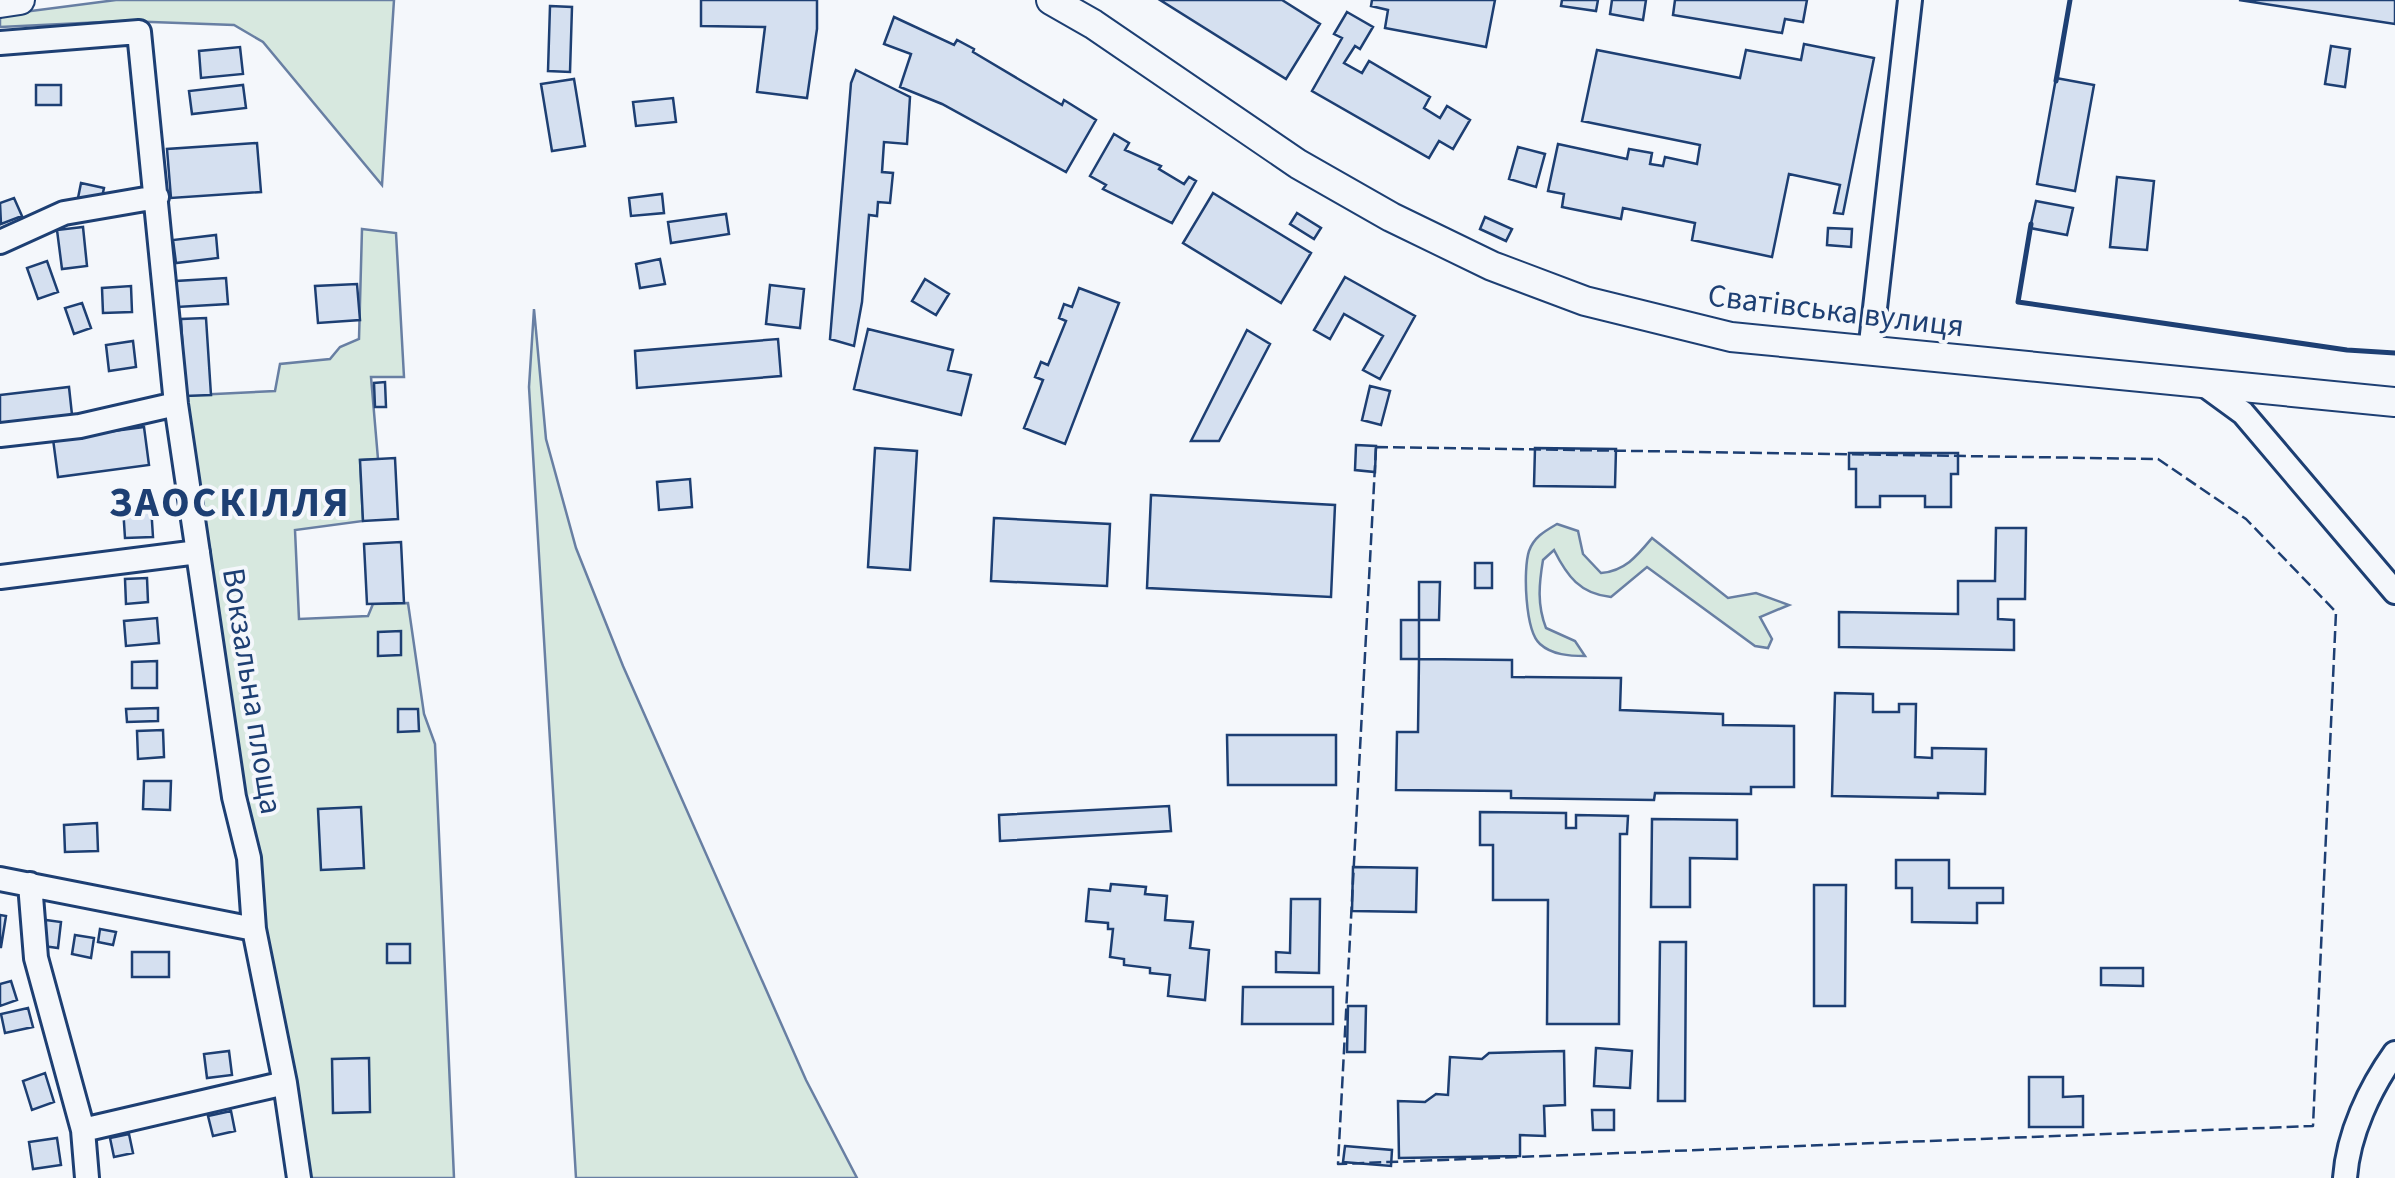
<svg xmlns="http://www.w3.org/2000/svg" width="2395" height="1178" viewBox="0 0 2395 1178" font-family="'Source Sans 3',sans-serif">
<rect width="100%" height="100%" fill="#f4f7fb"/>
<path fill="#d7e8df" stroke="#687fa3" stroke-width="2.5" d="M116,0H394L382,185L263,42L234,25L124,21L0,27V15Z
M362,229L396,233L404,377H371L378,459L360,460L363,521L295,530L299,619L368,616L373,604L408,603L424,714L435,744L454,1178H299L175,396L275,391L280,364L330,359L340,347L359,339Z
M534,309L546,439L576,548L623,666L806,1080L857,1178H576L529,387Z
M1557,524L1578,531L1583,554L1601,573C1625,571 1637,556 1652,538L1728,598L1756,593L1789,605L1760,617L1772,639L1768,648L1755,646L1647,567L1611,597C1580,594 1567,576 1554,550L1543,560C1539,584 1537,605 1546,628L1575,641L1585,656C1570,656 1552,655 1540,644C1525,631 1523,569 1529,551C1534,537 1545,531 1557,524Z"/>
<path fill="#d5e0f0" stroke="#1d3f73" stroke-width="2.5" d="M701,0H817V29L807,98L757,92L765,27L701,26Z
M1160,0H1282L1320,24L1286,79Z
M1372,0H1495L1486,47L1385,28L1388,10L1371,6Z
M1562,0H1598L1596,11L1561,6Z
M1612,0H1646L1643,20L1610,14Z
M1675,0H1807L1803,22L1785,19L1782,33L1673,15Z
M2239,0H2395V24Z
M550,6L572,7L570,72L548,71Z
M1347,12L1373,27L1360,49L1355,46L1344,63L1362,73L1369,61L1430,97L1424,108L1440,118L1447,106L1470,120L1453,149L1439,141L1429,158L1312,91L1342,38L1334,34Z
M894,17L954,45L957,40L974,49L973,52L1062,105L1064,100L1096,120L1066,172L942,104L900,87L911,54L884,44Z
M1804,44L1874,58L1843,214L1834,213L1840,185L1789,174L1772,257L1692,240L1695,223L1623,208L1621,219L1562,207L1564,194L1548,191L1558,144L1627,159L1629,149L1652,153L1650,164L1663,166L1665,157L1697,164L1700,145L1582,121L1597,50L1740,78L1746,50L1801,60Z
M2331,46L2350,49L2345,87L2325,84Z
M240,47L243,74L201,78L199,51Z
M856,70L910,97L907,144L884,142L882,172L893,173L890,203L878,202L877,216L869,215L862,302L854,346L830,339L851,83Z
M2056,78L2094,85L2075,191L2037,184Z
M574,79L585,146L552,151L541,84Z
M36,85H61V105H36Z
M243,85L246,108L192,114L189,91Z
M673,98L676,122L636,126L633,102Z
M1114,134L1129,143L1125,150L1161,166L1159,169L1184,184L1189,177L1196,181L1172,223L1103,189L1106,185L1090,176Z
M257,143L261,192L171,198L167,149Z
M1518,147L1545,154L1536,187L1509,179Z
M2117,177L2154,181L2147,250L2110,247Z
M81,183L104,188L101,202L78,198Z
M1213,193L1311,253L1281,303L1183,243Z
M662,194L664,213L631,216L629,198Z
M14,198L22,216L1,224L0,203Z
M2036,201L2073,208L2067,235L2030,228Z
M1297,213L1321,228L1314,239L1290,224Z
M726,214L729,234L671,243L668,222Z
M1485,217L1512,229L1506,241L1480,229Z
M83,227L87,266L62,269L57,230Z
M1828,228L1852,229L1851,247L1827,245Z
M216,235L218,258L176,263L173,240Z
M660,259L665,284L640,288L636,264Z
M47,261L58,292L38,299L27,268Z
M1345,277L1415,316L1380,379L1363,370L1383,336L1344,314L1330,339L1314,330Z
M226,278L228,304L177,307L176,281Z
M925,279L949,294L936,315L912,301Z
M357,284L360,320L318,323L315,286Z
M770,285L804,289L800,328L766,324Z
M131,286L132,312L103,313L102,288Z
M1079,288L1119,303L1065,444L1024,428L1043,380L1035,377L1041,362L1048,365L1066,321L1059,318L1064,304L1072,307Z
M82,303L91,328L74,334L65,308Z
M206,318L211,395L185,396L181,319Z
M868,329L953,350L948,370L971,375L961,415L854,389Z
M1247,330L1270,344L1219,441H1191Z
M778,339L781,376L637,388L635,351Z
M133,341L136,367L109,371L106,345Z
M385,382L386,407H375L374,383Z
M1370,386L1390,391L1381,425L1362,420Z
M69,387L73,424L0,432V395Z
M144,427L149,465L58,477L53,439Z
M1356,445L1376,446L1375,472L1355,470Z
M875,448L917,451L910,570L868,567Z
M1535,448L1616,449L1615,487L1534,486Z
M1849,453H1958V474H1951V507H1925V496H1880V507H1856V469H1849Z
M395,458L398,519L363,521L360,460Z
M690,479L692,507L659,510L657,482Z
M1151,495L1335,505L1331,597L1147,588Z
M151,506L153,537L125,538L123,507Z
M994,518L1110,524L1107,586L991,581Z
M1996,528H2026L2025,599H1998V619L2014,620V650L1839,647V612L1958,614V581H1995Z
M401,542L404,603L367,604L364,544Z
M1475,563H1492V588H1475Z
M147,578L148,602L126,604L125,579Z
M1419,582H1440L1439,620H1419Z
M157,618L159,643L126,646L124,621Z
M1401,620H1419V659H1401Z
M401,631V655L378,656V632Z
M1419,659L1512,660V677L1621,678L1620,710L1723,714V725L1794,726V787H1751V794L1655,793L1654,800L1511,798V791L1396,790L1397,732H1418Z
M157,661V688H132V662Z
M1835,693L1873,694V712H1899V704H1916L1915,757L1932,758V748L1986,749L1985,794L1938,793V798L1832,796Z
M158,708V721L127,722L126,709Z
M398,709H418L419,731L398,732Z
M163,730L164,757L138,759L137,731Z
M1227,735H1336V785H1228Z
M144,781H171L170,810L143,809Z
M1169,806L1171,831L1000,841L999,815Z
M361,807L364,868L321,870L318,809Z
M1480,812L1566,813V828H1576V815L1628,816L1627,834H1620L1619,1024H1547L1548,900H1493V845H1480Z
M1652,819L1737,820V859L1690,858V907H1651Z
M97,823L98,851L65,852L64,825Z
M1896,860H1949V888H2003V903H1977V923L1912,922V888H1896Z
M1353,867L1417,868L1416,912L1352,911Z
M1111,884L1146,887L1145,894L1167,896L1165,920L1193,922L1190,948L1209,950L1205,1000L1168,996L1170,975L1150,973V968L1124,965V959L1110,957L1113,929H1108V923L1086,921L1089,889L1110,891Z
M1814,885H1846L1845,1006H1814Z
M1291,899H1320L1319,973L1276,972V952L1290,953Z
M0,915L6,916L1,947H0Z
M46,920L61,922L58,948L43,946Z
M100,929L116,932L113,945L98,942Z
M75,935L94,938L91,958L72,954Z
M1660,942H1686L1685,1101H1658Z
M387,944H410V963H387Z
M132,952H169V977H132Z
M2101,968H2143V986L2101,985Z
M11,981L17,1000L0,1006V984Z
M1243,987H1333V1024H1242Z
M1348,1006H1366L1365,1052H1347Z
M28,1008L33,1027L5,1033L1,1014Z
M1596,1048L1632,1051L1630,1088L1594,1086Z
M229,1051L232,1075L207,1078L204,1054Z
M1564,1051L1565,1105L1544,1106L1545,1136L1520,1135V1156L1399,1158L1398,1101L1425,1102L1436,1094L1448,1095L1450,1057L1482,1059L1489,1053Z
M369,1058L370,1112L333,1113L332,1059Z
M45,1073L54,1102L32,1110L23,1081Z
M2029,1077H2063V1097L2083,1096V1127H2029Z
M1592,1110H1614V1130H1593Z
M231,1111L235,1131L213,1136L208,1116Z
M129,1134L133,1153L114,1157L110,1138Z
M57,1138L61,1165L33,1169L29,1142Z
M1345,1146L1392,1150L1391,1166L1343,1162Z"/>
<g fill="none" stroke-linecap="round" stroke-linejoin="round">
<defs>
<path id="minor" d="M0,43L139,32L176,404L234,797L249,858L254,929L285,1083L299,1178
M0,242L64,213L157,197
M1870,352L1910,0
M2206,386L2243,413L2395,592
M0,435L80,426L176,404
M0,577L198,552
M0,879L254,929
M30,884L36,958L83,1130L87,1178
M83,1130L285,1083
M2345,1178C2348,1134 2370,1088 2395,1053"/>
<path id="major" d="M1051,0L1093,24L1298,164L1391,217L1492,266L1585,301L1731,337L2395,402
M0,3L20,0"/>
</defs>
<use href="#minor" stroke="#1d3f73" stroke-width="28"/>
<use href="#major" stroke="#1d3f73" stroke-width="32"/>
<use href="#minor" stroke="#f4f7fb" stroke-width="22"/>
<use href="#major" stroke="#f4f7fb" stroke-width="28"/>
<path stroke="#1d3f73" stroke-width="2.5" stroke-dasharray="12 5" stroke-linecap="butt" d="M1376,447L2158,459L2246,519L2336,612L2313,1126L1338,1164Z"/>
<path stroke="#1d3f73" stroke-width="5" d="M2056,81L2070,0
M2031,224L2018,302L2347,350L2395,353"/>
</g>
<g text-anchor="middle" stroke-width="8" stroke-linejoin="round" paint-order="stroke">
<g font-size="32" fill="#1d3f73" stroke="#f4f7fb">
<text transform="translate(1836 310) rotate(7)" y="11">Сватівська вулиця</text>
<text transform="translate(253 691) rotate(81)" y="11">Вокзальна площа</text>
</g>
<g font-size="42" font-weight="bold" letter-spacing="2.5" fill="#1d3f73" stroke="#f4f7fb">
<text x="230" y="516">ЗАОСКIЛЛЯ</text>
</g>
</g>
</svg>
